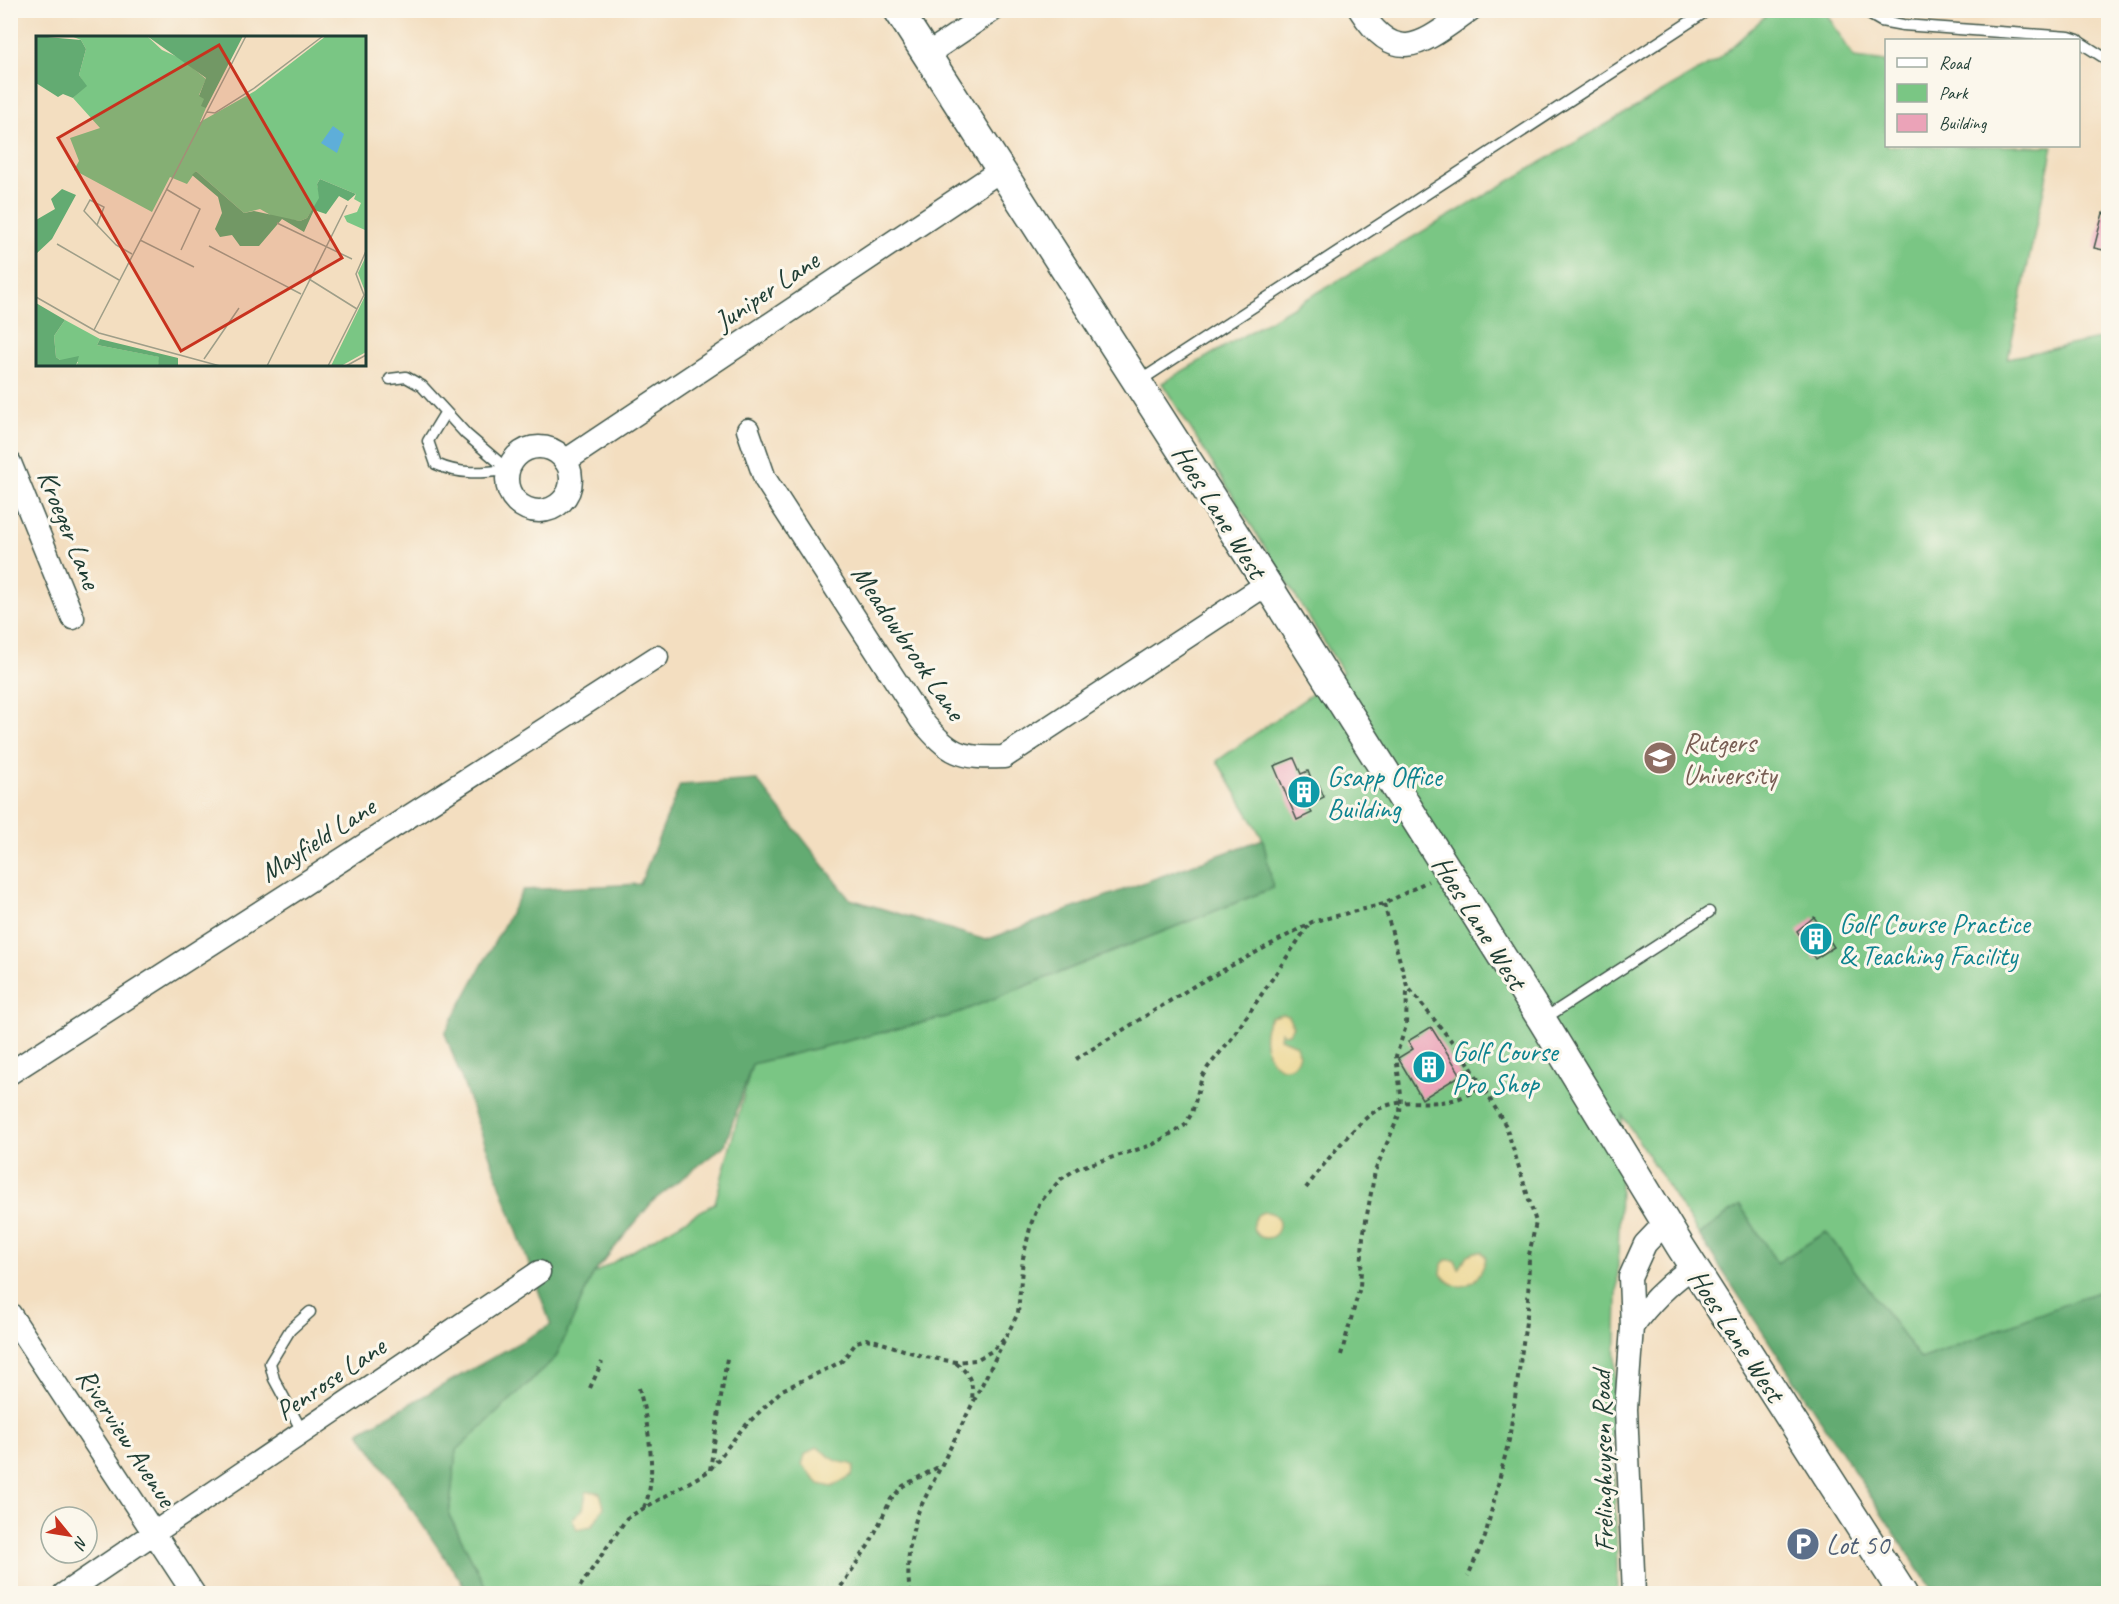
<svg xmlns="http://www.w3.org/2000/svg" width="2119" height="1604" viewBox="0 0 2119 1604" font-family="Caveat,sans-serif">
<rect width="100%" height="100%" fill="#fbf7ec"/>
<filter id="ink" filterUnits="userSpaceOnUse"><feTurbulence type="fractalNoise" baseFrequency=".0167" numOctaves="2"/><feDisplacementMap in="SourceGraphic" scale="12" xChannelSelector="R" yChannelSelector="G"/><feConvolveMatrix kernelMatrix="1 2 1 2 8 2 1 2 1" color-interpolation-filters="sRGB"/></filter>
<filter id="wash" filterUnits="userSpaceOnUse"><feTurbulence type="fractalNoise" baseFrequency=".008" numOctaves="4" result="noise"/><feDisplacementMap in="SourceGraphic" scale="24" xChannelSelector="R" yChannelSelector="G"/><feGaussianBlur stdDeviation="1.35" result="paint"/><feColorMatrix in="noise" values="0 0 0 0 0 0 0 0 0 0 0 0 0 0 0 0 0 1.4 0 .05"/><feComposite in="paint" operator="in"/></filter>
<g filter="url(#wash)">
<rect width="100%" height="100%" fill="#f3dec0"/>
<path fill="#7ac684" stroke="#4c825c" stroke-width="1.5" d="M1771,11H1825L1854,58L1886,62V146H2053L2008,358L2108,337V1288L1921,1360L1826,1232L1777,1263L1740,1205L1699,1235L1622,1115L1613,1442L1618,1593H489L449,1515L456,1451L556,1357L593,1274L715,1203L752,1064L950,1016L1273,888L1263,839L1217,761L1343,672L1162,383L1717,60Z"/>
<path fill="#63ab72" stroke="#417453" stroke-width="1.5" d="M757,780L850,899L986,940L1263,839L1273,888L950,1016L752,1064L725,1145L653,1201L593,1274L556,1357L456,1451L449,1515L489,1593H469L359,1432L551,1325L445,1033L523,890L640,884L680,785Z
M1740,1205L1777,1263L1826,1232L1921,1359L2108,1288V1593H1934L1699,1235Z"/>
<path fill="#eeda9e" stroke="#868c69" stroke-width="1.5" d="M1282,1014L1288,1016L1293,1026L1289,1033L1284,1034L1281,1032L1280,1038L1296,1045L1299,1055C1286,1090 1250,1047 1271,1017Z
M1253 1225a13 13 0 1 1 26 0a13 13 0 1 1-26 0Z
M1474,1252H1482L1486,1257C1482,1281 1460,1299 1441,1274L1442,1264L1446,1260H1455L1459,1269L1468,1255Z
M816,1447C828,1453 834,1464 849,1463L854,1466L852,1475L832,1487L819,1484L802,1465L805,1455Z
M589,1491L600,1493L604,1507L592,1526L577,1529L572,1519L583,1509L586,1493Z"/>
<g id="blocks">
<path fill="#eba3b8" d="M2108,195V251L2094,248L2103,213L2105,214Z
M1294,758L1301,774L1308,771L1314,787L1319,785L1324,797L1308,805L1312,813L1297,820L1274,766Z
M1814,917L1834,947L1815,959L1797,931Z
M1431,1027L1461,1075L1422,1099L1398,1058L1413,1049L1408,1041Z"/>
</g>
</g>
<g filter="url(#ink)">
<use href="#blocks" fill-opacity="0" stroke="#3f5549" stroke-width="1.5"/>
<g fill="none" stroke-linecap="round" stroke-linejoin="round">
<defs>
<path id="service" d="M1862,10L1881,21L1903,25L2069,37L2078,40
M2078,41L2108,60
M390,379L406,377L422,386L466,434L508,470
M1138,382L1708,10
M445,413L428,441L436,464C460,475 481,473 508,470
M1542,1020L1709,912
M303,1433L274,1379L270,1363L290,1330L310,1312"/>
<path id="minor" d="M1360,10C1398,70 1425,41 1470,10
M926,55L993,10
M748,430L765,479L921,720C950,754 959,759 1004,757L1267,584
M507 479a32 32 0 1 1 64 0a32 32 0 1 1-64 0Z
M565,461L1001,170
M10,463L73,618
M10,1073L657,657
M10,1314L194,1594
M1632,1327C1650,1302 1668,1284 1693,1267
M64,1594L539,1272
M1634,1594L1626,1409L1632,1327L1630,1277L1645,1244L1665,1223"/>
<path id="tertiary" d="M898,10L1267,584L1542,1020L1680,1246L1903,1594"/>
</defs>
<use href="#service" stroke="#3f5549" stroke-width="13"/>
<use href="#minor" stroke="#3f5549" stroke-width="25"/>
<use href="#tertiary" stroke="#3f5549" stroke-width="31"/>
<path stroke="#3f5549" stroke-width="4" stroke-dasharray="4.5 4.5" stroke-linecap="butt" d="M1384,904L1407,986L1466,1059L1506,1126L1536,1222L1529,1255L1528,1308L1509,1440L1485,1537L1468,1576
M1076,1059L1194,986L1312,922L1384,904L1428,881
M1306,1188C1322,1167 1357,1119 1381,1108C1412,1093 1445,1116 1482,1085
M1341,1355L1360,1287L1363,1237L1375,1171L1400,1113L1401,1095L1396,1056L1406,1026L1407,990
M956,1363C969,1373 974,1383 972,1400
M590,1388L602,1362
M639,1388C647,1420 659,1477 644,1507
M710,1470L727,1358
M575,1594L627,1518L709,1471L742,1429L782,1390L831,1367L842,1361L857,1342L866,1339L876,1341L925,1357L956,1362L976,1360L992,1351L1006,1336
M836,1594L870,1543L891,1499L903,1486L940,1466
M910,1594C906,1563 909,1539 919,1510L1018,1313L1023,1258L1031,1224L1040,1202L1061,1179L1078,1168L1152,1145L1184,1126L1192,1113L1202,1077L1208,1067L1232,1038L1310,923"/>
<use href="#service" stroke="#fff" stroke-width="10"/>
<use href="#minor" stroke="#fff" stroke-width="22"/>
<use href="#tertiary" stroke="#fff" stroke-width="28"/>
</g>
</g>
<defs>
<symbol id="university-disc" viewBox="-11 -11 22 22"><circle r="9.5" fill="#8d6e63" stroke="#fbf7ec"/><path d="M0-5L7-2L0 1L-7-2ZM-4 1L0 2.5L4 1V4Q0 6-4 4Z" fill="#fff"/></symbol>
<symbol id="building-disc" viewBox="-11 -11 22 22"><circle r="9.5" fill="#0f9aa8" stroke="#fbf7ec"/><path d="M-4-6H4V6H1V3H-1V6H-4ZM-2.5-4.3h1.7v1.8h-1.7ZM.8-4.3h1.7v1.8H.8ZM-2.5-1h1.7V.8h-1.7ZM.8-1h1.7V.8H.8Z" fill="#fff"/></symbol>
<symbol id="parking-disc" viewBox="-11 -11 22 22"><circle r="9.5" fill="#5c6f8a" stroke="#fbf7ec"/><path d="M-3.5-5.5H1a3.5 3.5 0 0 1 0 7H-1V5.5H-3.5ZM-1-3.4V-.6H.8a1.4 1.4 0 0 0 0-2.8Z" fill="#fff"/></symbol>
</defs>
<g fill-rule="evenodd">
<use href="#university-disc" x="1641" y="739" width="38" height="38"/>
<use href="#building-disc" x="1285" y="773" width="38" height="38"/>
<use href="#building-disc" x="1797" y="920" width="38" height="38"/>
<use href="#building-disc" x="1410" y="1048" width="38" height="38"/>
<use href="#parking-disc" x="1784" y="1525" width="38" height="38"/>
</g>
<g text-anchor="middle" stroke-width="6" stroke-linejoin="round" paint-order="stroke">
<g font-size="28" fill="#1f3d34" stroke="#fbf7ec">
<text transform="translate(766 290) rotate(-34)" y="10">Juniper Lane</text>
<text transform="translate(1220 511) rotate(58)" y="10">Hoes Lane West</text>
<text transform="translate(70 529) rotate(68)" y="10">Kroeger Lane</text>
<text transform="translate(909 642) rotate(56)" y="10">Meadowbrook Lane</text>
<text transform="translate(317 839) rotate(-33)" y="10">Mayfield Lane</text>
<text transform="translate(1480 922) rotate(58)" y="10">Hoes Lane West</text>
<text transform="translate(1737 1335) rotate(57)" y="10">Hoes Lane West</text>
<text transform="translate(330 1378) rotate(-34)" y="10">Penrose Lane</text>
<text transform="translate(127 1437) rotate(57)" y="10">Riverview Avenue</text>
<text transform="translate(1602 1461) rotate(-91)" y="10">Frelinghuysen Road</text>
</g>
<g font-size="28" fill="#785e54" stroke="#fbf7ec" text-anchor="start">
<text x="1683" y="752">Rutgers<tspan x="1683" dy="32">University</tspan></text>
</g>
<g font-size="28" fill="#0d838f" stroke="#fbf7ec" text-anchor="start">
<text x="1327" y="786">Gsapp Office<tspan x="1327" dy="32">Building</tspan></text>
<text x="1839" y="933">Golf Course Practice<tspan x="1839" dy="32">&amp; Teaching Facility</tspan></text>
<text x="1452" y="1061">Golf Course<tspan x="1452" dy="32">Pro Shop</tspan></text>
</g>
<g font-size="28" fill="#4e5e75" stroke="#fbf7ec" text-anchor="start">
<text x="1826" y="1554">Lot 50</text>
</g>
</g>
<g transform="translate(36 36)">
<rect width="330" height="330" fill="#f3dec0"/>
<path d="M35,0H111L126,14L146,23L170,43L163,59L169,63L170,72L164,86L219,55L290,0H330L329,194L311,186L308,180L321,176L325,167L318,163L320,158L284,143L281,148L284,162L271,182L264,185L238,181L224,173L208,177L160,135L151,148L134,141L116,176L38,134L43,125L34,102L64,92L37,62L50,50L43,39L50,13L45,4ZM330,220V316L305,330H295L330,258L322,237ZM29,284L64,303L61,309L124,321L122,330H40L42,326L24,324L20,321L18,300Z" fill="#7ac684"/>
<path d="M0,0L45,4L50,13L43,39L51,50L37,62L27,58L22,61L0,47ZM111,0H207L170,72L165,70L168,63L163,60L170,42ZM160,135L208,177L218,175L264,185L271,182L283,162L281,148L284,143L320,158L312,165L303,160L290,178L278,174L268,196L246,183L223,210H204L196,199L184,201L179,193L186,177L182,161L156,139ZM26,153L40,159L16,203L0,218V184L19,173L15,163ZM0,267L29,284L18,300L20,321L24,324L43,320L40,330H0ZM64,303L142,322V330H122L123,321L61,309Z" fill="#63ab72"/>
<path d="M297,90L308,98L301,117L285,107Z" fill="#5eaed9"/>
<path fill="none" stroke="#9e9e88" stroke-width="1.5" d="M171,76L179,77L217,53L287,0M130,153L164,173L145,214M54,164L68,171L61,189L48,175ZM241,187L316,223M61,189L80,209L96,218M104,204L158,231M21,208L83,244M173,210L265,258M273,243L321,273M0,261L63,297L184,330M58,294L210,0M168,323L203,272M231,330L311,169M292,330L328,259L320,238L330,215M310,330L330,319"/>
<path fill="#c8321e" fill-opacity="0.15" stroke="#c8321e" stroke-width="3" d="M183,9L306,222L145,315L22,102Z"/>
<rect width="330" height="330" fill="none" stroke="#1f3d34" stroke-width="3"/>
</g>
<rect width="2119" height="1604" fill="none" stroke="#fbf7ec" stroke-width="36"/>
<rect x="1885" y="39" width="195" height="108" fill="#fbf7ec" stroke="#a3ada2" stroke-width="1.5"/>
<rect x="1897" y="58" width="30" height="9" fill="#ffffff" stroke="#a3ada2" stroke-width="1.5"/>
<text x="1939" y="69" font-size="18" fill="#1f3d34">Road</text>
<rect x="1897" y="84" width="30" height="18" fill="#7ac684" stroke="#a3ada2" stroke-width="1.5"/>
<text x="1939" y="99" font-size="18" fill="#1f3d34">Park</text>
<rect x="1897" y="114" width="30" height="18" fill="#eba3b8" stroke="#a3ada2" stroke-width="1.5"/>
<text x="1939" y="129" font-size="18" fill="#1f3d34">Building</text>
<g transform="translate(69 1535) rotate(120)"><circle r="28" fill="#fbf7ec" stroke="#a3ada2" stroke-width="1.5"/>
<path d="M0-4.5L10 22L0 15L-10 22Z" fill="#c8321e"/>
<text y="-9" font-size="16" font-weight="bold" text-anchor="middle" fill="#1f3d34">N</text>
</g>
</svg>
